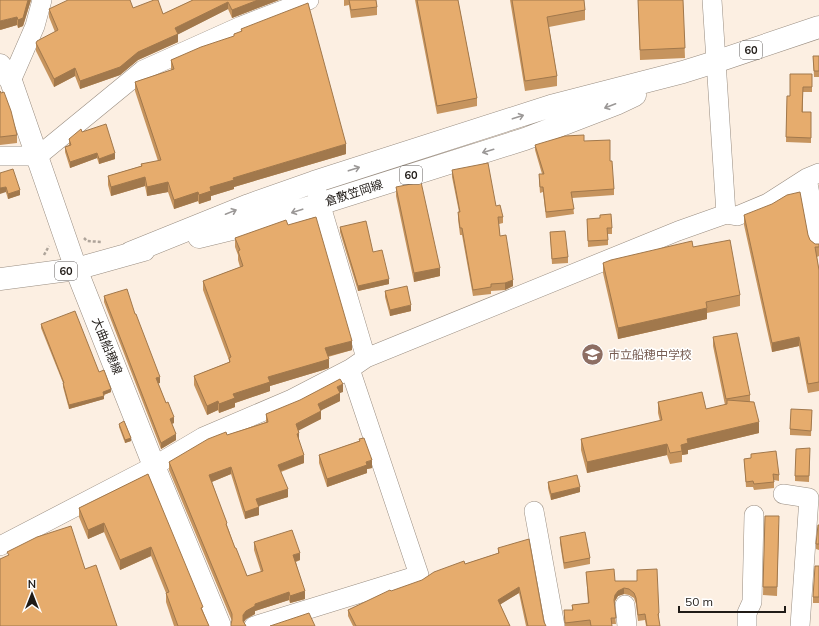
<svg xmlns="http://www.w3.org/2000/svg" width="819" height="626" viewBox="0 0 819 626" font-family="Mulish,'Noto Sans JP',sans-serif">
<rect width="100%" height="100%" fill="#fcefe2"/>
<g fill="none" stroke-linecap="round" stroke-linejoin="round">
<defs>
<path id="minor" d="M712,0L726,214
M11,81L35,26L42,0
M0,156H38L143,70L241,26L309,0
M807,178L819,243
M316,189L366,358
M783,494L809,498L800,626
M534,511L555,626
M0,546L154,466L203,437L292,399L350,369L366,358L678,231L726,214L737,216L768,203L807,178L819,173
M625,605L627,626
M254,626L419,575L350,369
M747,626V613L752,602L754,515"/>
<path id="major" d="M0,65L11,81L76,269L154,466L220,626
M199,237L269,220L525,139L616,104L635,95
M130,253L249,205L314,182L551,106L683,72L715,62L819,27
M0,279L76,269L144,250"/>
</defs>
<use href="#minor" stroke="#998d81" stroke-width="20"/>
<use href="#major" stroke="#998d81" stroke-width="23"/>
<path stroke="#aea49a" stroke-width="2.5" stroke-dasharray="3 2" stroke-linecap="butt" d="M84,238L87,241L102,242
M44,255L49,246"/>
<use href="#minor" stroke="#fff" stroke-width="19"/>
<use href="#major" stroke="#fff" stroke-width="22"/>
</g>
<path fill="#c6945e" d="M31,0L23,26L18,28L17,25L0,30Z
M193,0H279L232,18L228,9L178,34V42L138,60L120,75L80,89L75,76L54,87L36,51V43L55,32L49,17V9L133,8L163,14Z
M344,0H376L377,7V15L351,18L349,5L344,6Z
M415,0H458L477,98V106L437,114Z
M510,0H584L585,10V20L549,27L557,76V86L525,91Z
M638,0H683L685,58L640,60Z
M241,29L346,154L234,187V189L211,196V200L199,204L198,201L174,209L168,192L147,196L145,186L111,196L108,185V176L141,166V164L158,161L135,91V82L171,70V60L234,37V34L241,32Z
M813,56H819V77H814Z
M812,74V92H803V112H811V143L786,142L787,96H790Z
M0,91L17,135V143L0,145Z
M82,132L115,159L99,164L97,158L70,168L65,152V147L69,145V139Z
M584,141L610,161L614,189V195L572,198L574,214L546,218L543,192L540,193L539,180V174H542L535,150V145Z
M452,170L496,206L503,217V223L499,224L500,236L513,286L505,290L491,291V294L473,296L462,235H460L458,219V212H459L452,177Z
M0,173L20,195L8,199Z
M396,187L440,276L414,282L396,196Z
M744,215L808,235L810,240L815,244H819V256L817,257L819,270V391L808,393L799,346L772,352L744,225Z
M587,219L612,228V234H608V245L588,247Z
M288,225L352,350L328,357L329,368L323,370L270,386V391L235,403V407L219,413L218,410L207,415L194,385V376L229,362V360L203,290V281L240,267L238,260V255L235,247V238Z
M340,227L373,252L389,284L358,291L340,232Z
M550,232L568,257V263L552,264Z
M603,263L740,295V306L707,313V319L618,339L603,273Z
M385,291L411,311L390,316L385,297Z
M104,296L135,314L160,383H158L174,423L172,424L176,440L161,449L104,302Z
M41,324L99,372L111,392L104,395V399L69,409L63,387V383L41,328Z
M713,337L750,395V402L759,433L688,450V454L682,455V462L670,464L667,455L587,473L581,450V439L660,421L658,413V402L706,409L725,405L713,346Z
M343,392L340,393V401L321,410V419L298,430L299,441L304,463L281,472L288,497L258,506L259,515L245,519L231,474L212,482L235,548L247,576L261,572L254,550V542L300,560L296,562L305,599L290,603L289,600L255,611V614L246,619L244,622L246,626H231L232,621L169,470V462L227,435L266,422V414Z
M812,410L811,436L790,435V429Z
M119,424L131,441L125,443L119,427Z
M359,439L372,468L367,469V473L327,487L319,463V455L359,441Z
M751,454L779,475V481L774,480V488L754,490L753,487H746L744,459L751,458Z
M810,454L809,482L795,481V476Z
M148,474L203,611L209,626H174L166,602V593L151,556L120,570L104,532L88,539L79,517V508Z
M548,482L580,492L551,500L548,488Z
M765,516L779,525L777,596L763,595Z
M819,525V550L816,549V544Z
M560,537L590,558V564L564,569L560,543Z
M498,548L546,626H526L519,593L500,604L510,626H353L348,616V610L465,564L498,553Z
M819,566V603H813V597Z
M586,572L615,581H637L659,613V626H646L645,620L638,621L636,604L634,598L629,595L624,594L618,596L615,601L614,604L616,624H612V626H565L564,610H572V605L588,603Z"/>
<path fill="#a1784c" d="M28,0H31L23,26L18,28V20Z
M258,0H279L232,18V10Z
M228,2V9L175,36L178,34V42L138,60L120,75L80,89V81L138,52L175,28Z
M17,17V25L0,30V21Z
M75,68V76L54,87V79Z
M346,144V154L234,187V189L211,196V200L199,204V195L210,187L233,178Z
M97,153V158L70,168V162Z
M115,153V159L99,164V159Z
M145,177V186L111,196V187Z
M168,182V192L147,196V187Z
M6,187V192L0,194V188Z
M20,190V195L8,199V194Z
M198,192V201L174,209V200Z
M440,268V276L414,282V273Z
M389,279V284L358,291V286Z
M513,280V286L505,290V283Z
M411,305V311L390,316V310Z
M707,308V319L618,339V328Z
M799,337V346L772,352V343Z
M352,341V350L325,357V348Z
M329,359V368L323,370L270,386V391L235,403V407L219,413V404L233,394L268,377Z
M160,377V383L156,384V378Z
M343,384V392L340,393V401L318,412V404L337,387Z
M111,389V392L103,395V392Z
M104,396V399L69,409V405Z
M218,401V410L207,415V406Z
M321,411V419L296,432V424Z
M174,417V423L170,424V419Z
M759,422V433L688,450V454L682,455V451L681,445L687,439Z
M299,433V441L297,434Z
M176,434V440L161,449V443Z
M131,438V441L125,443V440Z
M667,444V455L587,473V462Z
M304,455V463L278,472V465Z
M372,460V468L367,469V473L327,487V479Z
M231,467V474L209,483V475Z
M580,487V492L551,500V494Z
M288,489V497L256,507V499Z
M259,507V515L245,519V512Z
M104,523V532L88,539V530Z
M151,547V556L120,570V560Z
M300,553V560L293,562V555Z
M519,587V593L498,606V600Z
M624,588V594L618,596L615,601L614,606L615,595L618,591Z
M305,591V599L290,603V596Z
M289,592V600L255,611V614L246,619L243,623V615L246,611L255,604Z"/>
<path fill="#e6ac6d" stroke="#a1784c" d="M0,0H28L23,18L18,20L17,17L0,21Z
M68,0H130L133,8L154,0H158L163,14L193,0H258L232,10L228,2L175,28L178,34L138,52L120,67L80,81L75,68L54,79L36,43L37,41L58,30L49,9Z
M349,0H376L377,7L351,10Z
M417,0H458L477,98L437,106Z
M512,0H584L585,10L547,17L557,76L525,81Z
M638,0H683L685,48L640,50Z
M308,3L346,144L233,178L234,180L210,187L211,191L199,195L198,192L174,200L168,182L147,187L145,177L111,187L108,176L142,166L141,164L161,160L135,82L174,69L171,60L201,47L234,36V34L242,31L241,29Z
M813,56H819V71H814Z
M790,74H812V87H803L802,112H811V138L786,137L787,96H790Z
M0,91L1,93L4,92L11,111L17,135L0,137Z
M106,124L115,153L99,159L97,153L70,162L65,147L71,145L69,139L81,129L82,132Z
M584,135V141L610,140V161H612L614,189L571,192L574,209L546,212L543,187H540L539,174H544L535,145L565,136Z
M488,163L496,206L500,205L503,217H498L500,236L506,235L513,280L505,283L491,284V287L473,290L462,228H460L458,212H460L452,170Z
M13,169L20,190L8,194L6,187L0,188V173Z
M421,182L440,268L414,273L396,187Z
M800,192L808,235L810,240L815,244H819V247H815L819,270V382L808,384L799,337L772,343L744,215L772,204L787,195Z
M611,214L612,228H607L608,240L588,241L587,219L600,218V215Z
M316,217L352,341L325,348L329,359L323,361L268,377L270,382L233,394L235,398L219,404L218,401L207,406L194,376L230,362L229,358L231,357L203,281L243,266L238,251L240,250L235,238L286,220L288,225Z
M366,221L373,252L382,250L389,279L358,286L340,227Z
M565,231L568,257L552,259L550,232Z
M730,240L740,295L706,302L707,308L618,328L603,263L611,260L692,241L693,247Z
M407,286L411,305L390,310L385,291Z
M127,289L135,314H136L139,322L160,377L156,378L166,403L168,402L174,417L170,419L176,434L161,443L104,296Z
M75,311L99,372L104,370L111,389L103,392L104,396L69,405L63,383H64L41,324Z
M737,333L750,395L726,399L713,337Z
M340,379L343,384L337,387L340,393L318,404L321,411L296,424L299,433L297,434L304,455L278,465L288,489L256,499L259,507L245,512L231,467L209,475L227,523L226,524L235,548H236L247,576L263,571L254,542L292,530L300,553L293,555L305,591L290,596L289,592L255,604V606L246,611L243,615V621L246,626H231V624L232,620V614L169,462L208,439L226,432L227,435L268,422L266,414L300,400Z
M702,392L706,409L727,404V400L754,402L759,422L687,439L688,443L681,445L682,451L670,453L667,444L587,462L581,439L662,420L658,402Z
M791,409L812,410L811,431L790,429Z
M124,421L131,438L125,440L119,424Z
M364,438L372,460L366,462L367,465L327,479L319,455L360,441L359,439Z
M810,448L809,476H795L796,449Z
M776,451L779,475L773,474L774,482L754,484L753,481L746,482L744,459L751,458V454Z
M148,474L203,607L201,608L209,626H178L166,593L169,592L151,547L120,560L104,523L88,530L79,508Z
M577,475L580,487L551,494L548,482Z
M765,516H779L777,587H763Z
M818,525H819V544H816Z
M71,526L85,569L96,565L117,626H0V559L9,555L7,552L37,537Z
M585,532L590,558L564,563L560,537Z
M529,539L544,622L546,626H528L519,587L498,600L510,626H356L348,610L390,590L391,591L422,580L434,572L464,561L465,564L499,553L498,548Z
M815,566H819V597H813Z
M614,569L615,581H637V570L657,569L659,613L658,614L660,626H647L645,614L638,615L636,598L634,593L629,589L624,588L618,591L615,595L614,600L616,618H611L612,626H591L590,620L565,623L564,610H573L572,605L589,603L586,572Z
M309,613L315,626H270Z"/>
<defs><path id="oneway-shaft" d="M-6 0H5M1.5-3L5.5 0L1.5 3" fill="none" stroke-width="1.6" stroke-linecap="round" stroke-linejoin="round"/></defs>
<g stroke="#9b9897">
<use href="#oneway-shaft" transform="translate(610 106) rotate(159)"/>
<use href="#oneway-shaft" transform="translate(518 117) rotate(-18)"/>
<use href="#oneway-shaft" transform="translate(488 151) rotate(163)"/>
<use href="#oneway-shaft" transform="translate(354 169) rotate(-18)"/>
<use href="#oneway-shaft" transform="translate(297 211) rotate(162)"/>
<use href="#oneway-shaft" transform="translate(231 212) rotate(-22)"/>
</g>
<defs>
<symbol id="school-disc" viewBox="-11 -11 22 22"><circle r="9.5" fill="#8d6e63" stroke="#fff"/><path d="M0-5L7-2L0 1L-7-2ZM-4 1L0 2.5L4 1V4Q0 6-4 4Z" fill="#fff"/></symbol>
</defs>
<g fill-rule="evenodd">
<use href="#school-disc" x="580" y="342" width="25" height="25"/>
</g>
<g text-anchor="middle" stroke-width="3" stroke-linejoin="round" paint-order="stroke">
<g fill="#fff" stroke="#635f5d" stroke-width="1">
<rect x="740" y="41" width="22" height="18" rx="3"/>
<rect x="400" y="166" width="22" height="18" rx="3"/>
<rect x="55" y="262" width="22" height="18" rx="3"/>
</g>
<g font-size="11" font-weight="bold" fill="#201b17">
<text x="751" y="54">60</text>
<text x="411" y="179">60</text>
<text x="66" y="275">60</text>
</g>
<g font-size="12" fill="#201b17" stroke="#fff">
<text transform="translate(354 193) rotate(-18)" y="4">倉敷笠岡線</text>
<text transform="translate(107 346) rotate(68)" y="4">大曲船穂線</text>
</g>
<g font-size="12" fill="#785e54" stroke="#fff" text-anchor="start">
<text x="608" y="359">市立船穂中学校</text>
</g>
</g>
<g transform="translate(32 594)" stroke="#ffffff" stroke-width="3" paint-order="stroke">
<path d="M0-3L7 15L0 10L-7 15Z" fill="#201b17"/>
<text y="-6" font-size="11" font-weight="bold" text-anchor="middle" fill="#201b17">N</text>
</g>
<path d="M679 606v6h106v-6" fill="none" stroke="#201b17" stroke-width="2"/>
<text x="685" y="606" font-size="12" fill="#201b17" stroke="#ffffff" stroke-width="3" paint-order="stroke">50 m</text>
</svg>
